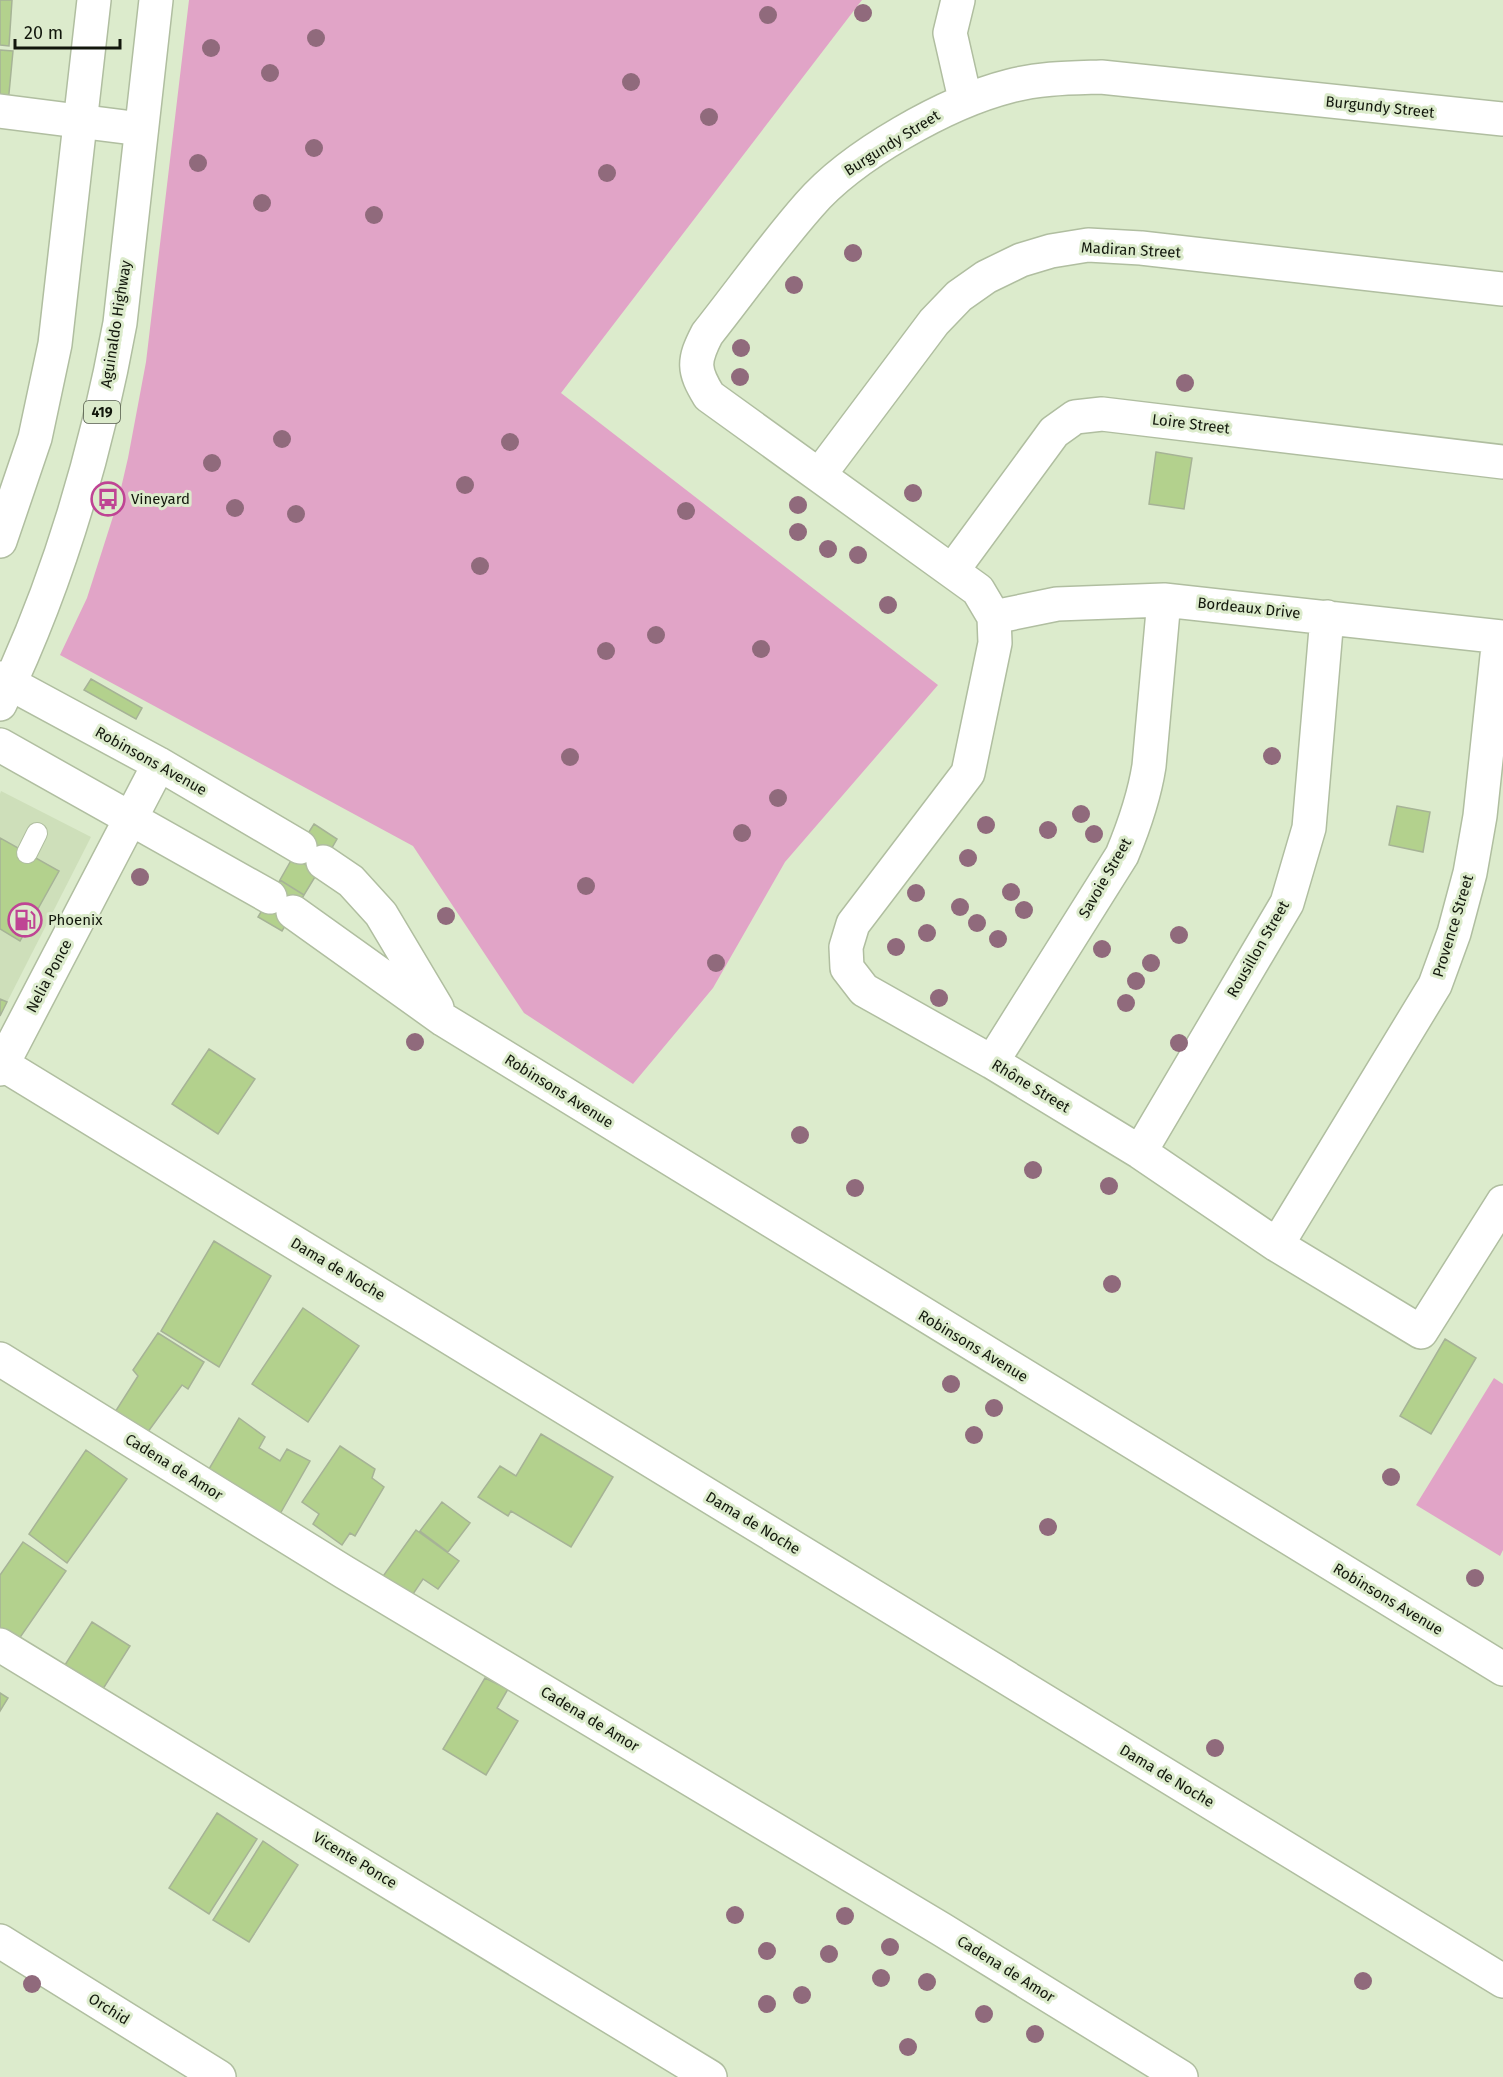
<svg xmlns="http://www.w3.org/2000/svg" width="1503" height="2077" viewBox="0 0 1503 2077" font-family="'Fira Sans',sans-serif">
<rect width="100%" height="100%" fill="#dcebcc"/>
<path fill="#cedfba" d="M1,791L91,837L0,1016V794Z"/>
<path fill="#e1a4c7" d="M189,0H862L561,393L938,685L785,862L713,988L633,1084L524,1013L413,846L60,655L87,598L118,501L128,458L146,362Z
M1494,1378L1503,1384V1550L1500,1556L1416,1505Z"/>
<path fill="#b3d18d" stroke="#a6b396" stroke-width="1.5" d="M0,0H12L9,46L0,45Z
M0,50L13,51L8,104L0,103Z
M1156,452L1192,458L1184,509L1149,504Z
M91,679L142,708L136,719L84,690Z
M1397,806L1430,812L1423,852L1389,845Z
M314,824L337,839L318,872L293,857Z
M0,838L59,871L20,941L0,929Z
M293,857L318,872L304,895L280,880Z
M280,880L304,895L282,931L258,917Z
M0,999L7,1002L0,1016Z
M209,1049L255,1079L218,1134L172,1104Z
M214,1241L271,1276L219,1367L161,1331Z
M303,1308L359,1346L308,1422L252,1384Z
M158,1333L204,1362L188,1389L182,1385L142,1440L110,1420L138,1376L133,1370Z
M1445,1339L1476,1358L1431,1434L1400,1416Z
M239,1418L265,1437L259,1448L280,1461L287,1449L310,1461L276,1521L206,1474Z
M541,1434L613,1477L571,1547L511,1511L508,1516L478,1497L500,1466L516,1476Z
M340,1446L375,1469L372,1478L384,1487L355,1536L350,1533L342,1545L313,1524L319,1514L302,1502Z
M86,1450L127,1479L67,1563L29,1534Z
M442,1502L470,1523L448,1552L420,1531Z
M416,1530L459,1561L438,1589L423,1579L409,1600L381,1579Z
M23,1542L66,1571L12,1649L0,1640V1575Z
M92,1622L130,1646L96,1700L58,1676Z
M485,1678L508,1689L497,1708L518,1721L486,1775L443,1749Z
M0,1693L8,1698L0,1711Z
M217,1813L257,1839L209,1914L169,1888Z
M263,1841L298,1865L249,1942L213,1920Z"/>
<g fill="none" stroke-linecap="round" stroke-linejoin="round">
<defs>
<path id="lane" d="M27,853L37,833"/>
<path id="street" d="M958,0L950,33L965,99
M0,111L141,129
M820,474L934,322L959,296L986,277L1021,260L1051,251L1088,245L1141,248L1503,289
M952,571L1054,432L1075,417L1102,414L1503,462
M994,617L978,590L709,396C693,370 693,361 707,334C741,291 773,246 809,205C852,155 947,102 1010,86C1040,78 1071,78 1101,77L1503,119
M994,617L995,643L968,773L853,924L846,947L847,968L864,990L992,1062L1140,1152L1277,1245L1421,1332L1503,1202
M994,617L1057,604L1164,600L1503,637
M0,678L159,764L300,847
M0,745L270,897
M323,862L351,881L381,914L437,1008
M293,912L444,1020L1503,1669
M992,1062L1122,855C1134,826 1144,798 1149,766L1164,600
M2,1064L1503,1981
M0,1069L159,764
M1140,1152L1287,903L1309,828L1327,617
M1277,1245L1435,985L1454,933L1470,873L1480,816L1499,637
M0,1359L344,1572L941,1929L1181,2077
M0,1645L710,2077
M0,1941L219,2077"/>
<path id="highway" d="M0,541L35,438L55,344L94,0
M0,704C58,584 96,454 120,323L156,0"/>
</defs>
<use href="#lane" stroke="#b0bea0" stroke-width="22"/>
<use href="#street" stroke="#b0bea0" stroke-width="36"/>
<use href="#highway" stroke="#b0bea0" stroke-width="36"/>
<use href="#lane" stroke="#fff" stroke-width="20"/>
<use href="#street" stroke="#fff" stroke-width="33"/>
<use href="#highway" stroke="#fff" stroke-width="33"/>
</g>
<g fill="#906a7c">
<circle cx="863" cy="13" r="9"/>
<circle cx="768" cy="15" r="9"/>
<circle cx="316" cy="38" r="9"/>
<circle cx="211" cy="48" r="9"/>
<circle cx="270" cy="73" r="9"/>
<circle cx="631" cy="82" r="9"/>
<circle cx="709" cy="117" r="9"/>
<circle cx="314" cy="148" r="9"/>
<circle cx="198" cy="163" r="9"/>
<circle cx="607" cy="173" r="9"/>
<circle cx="262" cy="203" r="9"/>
<circle cx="374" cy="215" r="9"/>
<circle cx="853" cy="253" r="9"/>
<circle cx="794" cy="285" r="9"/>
<circle cx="741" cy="348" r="9"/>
<circle cx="740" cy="377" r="9"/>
<circle cx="1185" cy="383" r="9"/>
<circle cx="282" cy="439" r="9"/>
<circle cx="510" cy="442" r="9"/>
<circle cx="212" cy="463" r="9"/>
<circle cx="465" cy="485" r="9"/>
<circle cx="913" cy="493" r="9"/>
<circle cx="798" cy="505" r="9"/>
<circle cx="235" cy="508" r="9"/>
<circle cx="686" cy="511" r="9"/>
<circle cx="296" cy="514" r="9"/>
<circle cx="798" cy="532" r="9"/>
<circle cx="828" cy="549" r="9"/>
<circle cx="858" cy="555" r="9"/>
<circle cx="480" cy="566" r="9"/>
<circle cx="888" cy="605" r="9"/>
<circle cx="656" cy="635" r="9"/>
<circle cx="761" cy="649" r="9"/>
<circle cx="606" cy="651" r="9"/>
<circle cx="1272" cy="756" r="9"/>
<circle cx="570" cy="757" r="9"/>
<circle cx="778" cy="798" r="9"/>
<circle cx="1081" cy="814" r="9"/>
<circle cx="986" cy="825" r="9"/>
<circle cx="1048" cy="830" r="9"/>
<circle cx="742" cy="833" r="9"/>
<circle cx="1094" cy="834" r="9"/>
<circle cx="968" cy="858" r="9"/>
<circle cx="140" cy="877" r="9"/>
<circle cx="586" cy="886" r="9"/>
<circle cx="1011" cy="892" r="9"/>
<circle cx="916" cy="893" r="9"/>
<circle cx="960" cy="907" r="9"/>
<circle cx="1024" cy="910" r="9"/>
<circle cx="446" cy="916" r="9"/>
<circle cx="977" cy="923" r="9"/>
<circle cx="927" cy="933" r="9"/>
<circle cx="1179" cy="935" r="9"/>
<circle cx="998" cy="939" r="9"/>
<circle cx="896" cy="947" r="9"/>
<circle cx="1102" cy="949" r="9"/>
<circle cx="716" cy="963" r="9"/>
<circle cx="1151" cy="963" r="9"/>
<circle cx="1136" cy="981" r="9"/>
<circle cx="939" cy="998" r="9"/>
<circle cx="1126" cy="1003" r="9"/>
<circle cx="415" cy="1042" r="9"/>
<circle cx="1179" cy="1043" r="9"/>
<circle cx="800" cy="1135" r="9"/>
<circle cx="1033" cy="1170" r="9"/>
<circle cx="1109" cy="1186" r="9"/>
<circle cx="855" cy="1188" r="9"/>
<circle cx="1112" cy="1284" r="9"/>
<circle cx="951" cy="1384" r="9"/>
<circle cx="994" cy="1408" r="9"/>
<circle cx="974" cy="1435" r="9"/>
<circle cx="1391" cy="1477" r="9"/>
<circle cx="1048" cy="1527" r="9"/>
<circle cx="1475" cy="1578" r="9"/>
<circle cx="1215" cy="1748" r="9"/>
<circle cx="735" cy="1915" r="9"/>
<circle cx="845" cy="1916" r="9"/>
<circle cx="890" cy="1947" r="9"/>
<circle cx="767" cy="1951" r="9"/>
<circle cx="829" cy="1954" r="9"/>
<circle cx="881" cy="1978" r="9"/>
<circle cx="1363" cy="1981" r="9"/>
<circle cx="927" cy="1982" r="9"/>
<circle cx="32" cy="1984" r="9"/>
<circle cx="802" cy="1995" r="9"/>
<circle cx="767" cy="2004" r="9"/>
<circle cx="984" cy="2014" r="9"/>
<circle cx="1035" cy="2034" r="9"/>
<circle cx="908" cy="2047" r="9"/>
</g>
<defs>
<symbol id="bus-ring" viewBox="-11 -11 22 22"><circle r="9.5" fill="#dcebcc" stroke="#bf4494" stroke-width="1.5"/><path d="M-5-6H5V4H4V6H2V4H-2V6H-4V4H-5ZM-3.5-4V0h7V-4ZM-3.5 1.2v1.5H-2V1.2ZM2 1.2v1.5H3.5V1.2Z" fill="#bf4494"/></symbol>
<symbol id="fuel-ring" viewBox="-11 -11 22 22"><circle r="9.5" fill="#dcebcc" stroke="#bf4494" stroke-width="1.5"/><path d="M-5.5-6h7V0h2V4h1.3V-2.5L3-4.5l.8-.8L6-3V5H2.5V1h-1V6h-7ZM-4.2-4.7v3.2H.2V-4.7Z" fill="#bf4494"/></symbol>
</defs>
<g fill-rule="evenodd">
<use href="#bus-ring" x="89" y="480" width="38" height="38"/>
<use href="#fuel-ring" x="6" y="901" width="38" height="38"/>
</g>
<g text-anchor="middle" stroke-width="6" stroke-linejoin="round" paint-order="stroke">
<rect fill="#dcebcc" stroke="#4f5746" stroke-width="1.5" x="84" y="401" width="36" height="22" rx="4.5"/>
<g font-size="14" font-weight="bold" fill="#12170c">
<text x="102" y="417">419</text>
</g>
<g font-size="15" fill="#12170c" stroke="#dcebcc">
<text transform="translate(1380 107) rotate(6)" y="5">Burgundy Street</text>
<text transform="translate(892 143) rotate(-32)" y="5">Burgundy Street</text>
<text transform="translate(1131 250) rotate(3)" y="5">Madiran Street</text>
<text transform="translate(116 324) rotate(-81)" y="5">Aguinaldo Highway</text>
<text transform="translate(1191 424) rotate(7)" y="5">Loire Street</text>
<text transform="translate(1249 608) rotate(6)" y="5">Bordeaux Drive</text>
<text transform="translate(151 761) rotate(29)" y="5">Robinsons Avenue</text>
<text transform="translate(1105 878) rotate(-60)" y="5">Savoie Street</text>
<text transform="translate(1453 926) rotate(-73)" y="5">Provence Street</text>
<text transform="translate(1258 949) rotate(-60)" y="5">Rousillon Street</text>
<text transform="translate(49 976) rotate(-62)" y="5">Nelia Ponce</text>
<text transform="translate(1031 1086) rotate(31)" y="5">Rhône Street</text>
<text transform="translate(559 1091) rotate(32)" y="5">Robinsons Avenue</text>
<text transform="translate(338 1269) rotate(31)" y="5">Dama de Noche</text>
<text transform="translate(973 1346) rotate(31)" y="5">Robinsons Avenue</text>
<text transform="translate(174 1467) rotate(32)" y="5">Cadena de Amor</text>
<text transform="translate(753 1523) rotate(31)" y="5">Dama de Noche</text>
<text transform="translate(1388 1599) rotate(31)" y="5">Robinsons Avenue</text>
<text transform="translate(590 1719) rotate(31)" y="5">Cadena de Amor</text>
<text transform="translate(1167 1776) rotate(31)" y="5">Dama de Noche</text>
<text transform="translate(355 1860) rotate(31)" y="5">Vicente Ponce</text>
<text transform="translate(1006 1969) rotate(32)" y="5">Cadena de Amor</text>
<text transform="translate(109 2009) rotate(32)" y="5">Orchid</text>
</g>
<g font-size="15" fill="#12170c" stroke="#dcebcc" text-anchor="start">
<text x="131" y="504">Vineyard</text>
<text x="48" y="925">Phoenix</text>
</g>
</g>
<path d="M15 39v9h105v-9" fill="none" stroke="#12170c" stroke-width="3"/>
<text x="24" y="39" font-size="18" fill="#12170c" stroke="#dcebcc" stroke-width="4.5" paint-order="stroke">20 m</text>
</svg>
